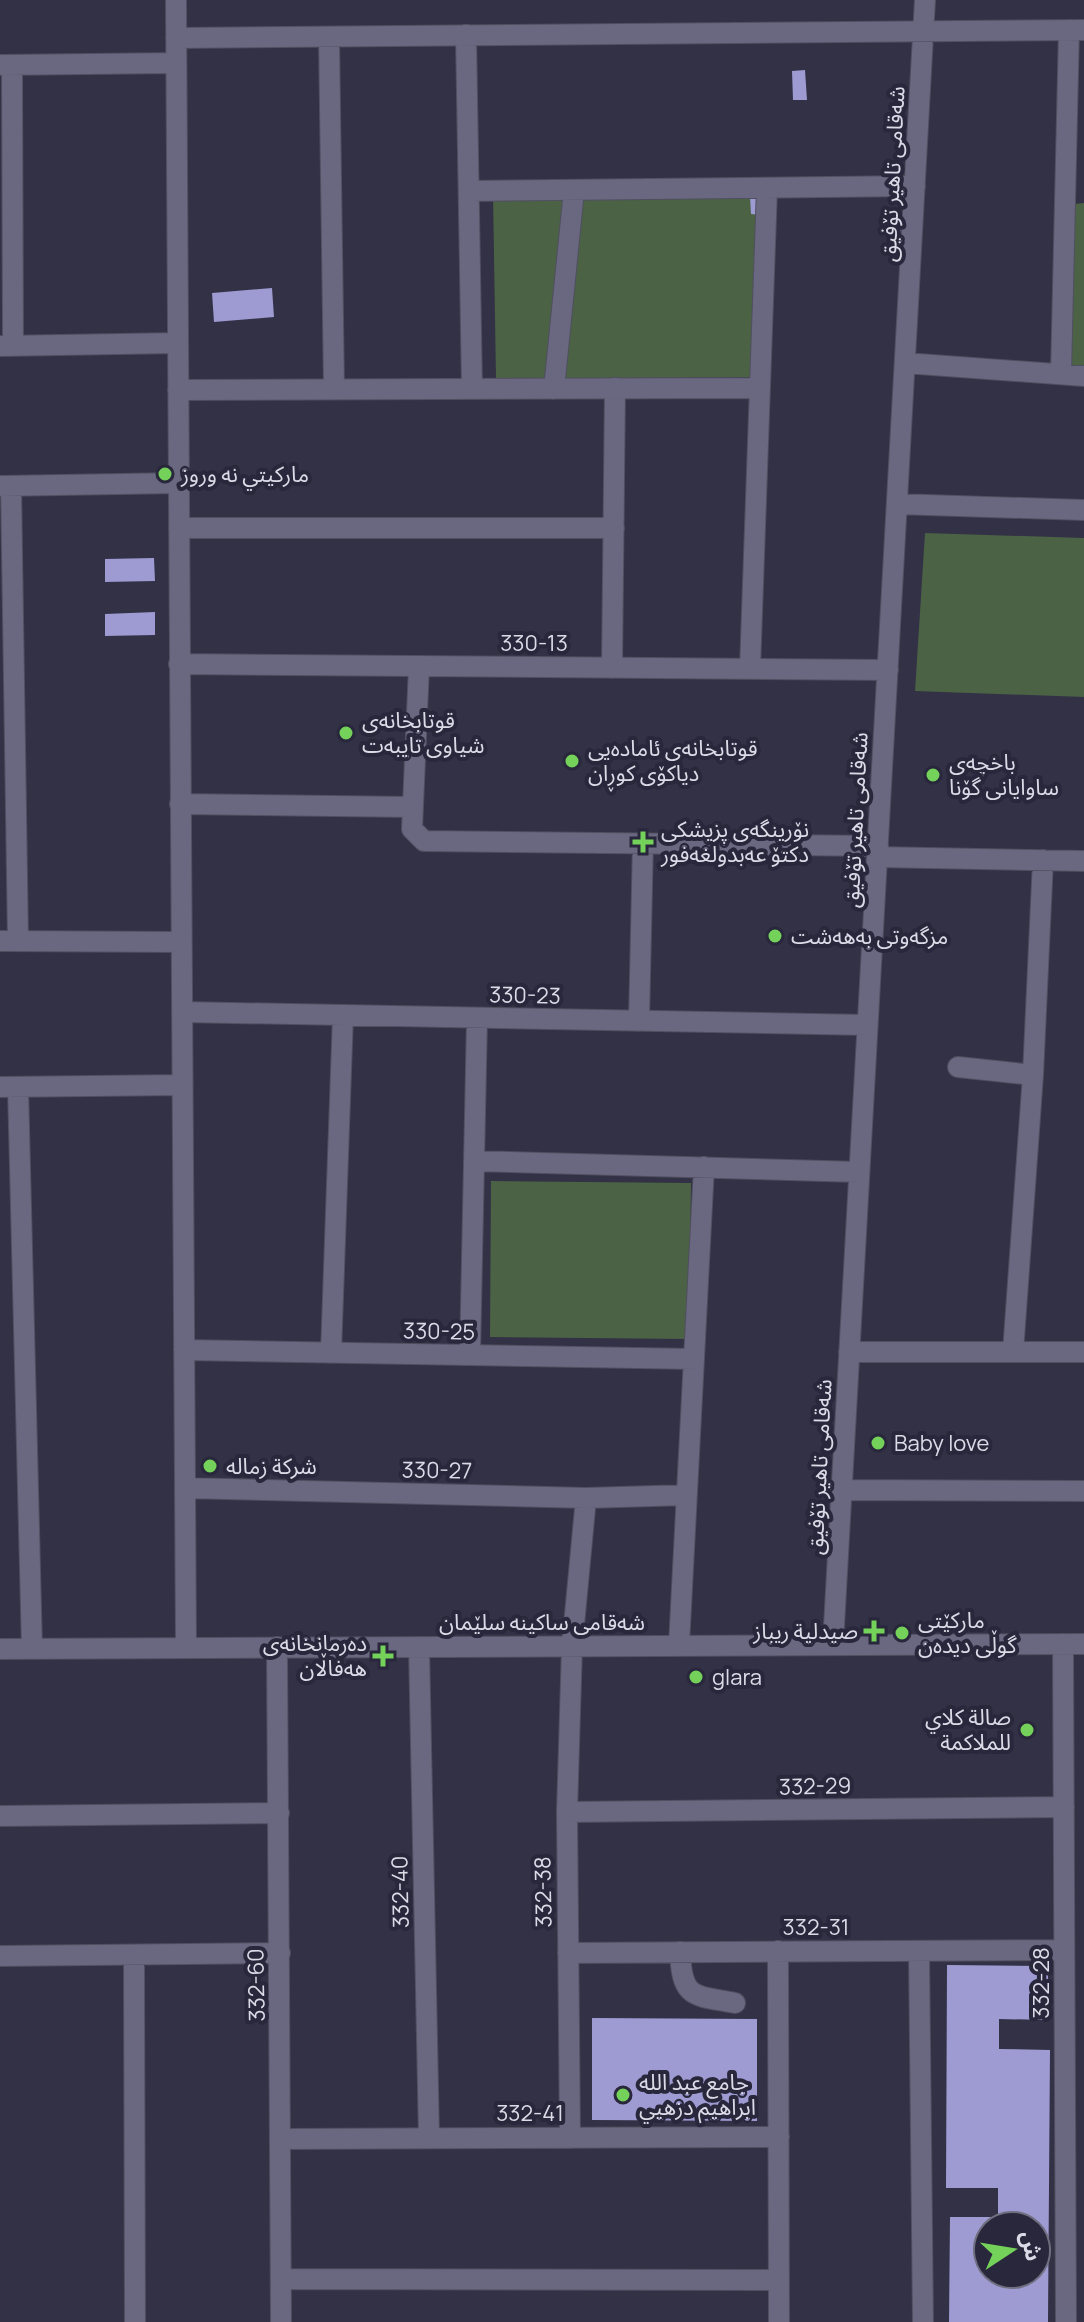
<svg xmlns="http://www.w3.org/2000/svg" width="1084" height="2322" viewBox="0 0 1084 2322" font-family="Manrope,'Noto Sans Arabic',sans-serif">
<rect width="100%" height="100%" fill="#323145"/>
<path fill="#4b6245" d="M493,194H762L755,377L496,379Z
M1084,203V367H1066L1074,204Z
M925,533L1084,538V697L915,691Z
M491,1181L691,1183L689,1339L490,1337Z"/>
<path fill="#9d9bd1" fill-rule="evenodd" d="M805,70L807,100H793L792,71Z
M761,195V215L751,214L750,197Z
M901,221V235L884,236L883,222Z
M272,288L274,317L214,322L212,293Z
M154,558L155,581L105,582V559Z
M155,612V635L105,636V614Z
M947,1965L1048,1966V2020L999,2019V2049L1050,2050L1048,2322H949L950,2217H998V2188H946ZM988,2226H1036V2274H988Z
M592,2018L757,2019V2121L592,2120Z"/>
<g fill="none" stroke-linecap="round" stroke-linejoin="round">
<defs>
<path id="minor" d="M176,0L186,1648
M466,35L472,389
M329,37L334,389
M176,38L1084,30
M0,65L176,63
M12,65L13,345
M469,191L915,186
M0,346L178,343
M905,363L1084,376
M1061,374L1069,30
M554,389L574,190
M178,390L760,388
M0,486L179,483
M11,486L18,941
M897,504L1084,510
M179,528H614
M179,664L888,670
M419,666L412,829L424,841L878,846
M612,668L615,388
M750,669L767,188
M180,804L412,807
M877,857L1084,861
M0,941L181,942
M182,1012L867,1025
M639,1021L643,842
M958,1067L1033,1075
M0,1087L182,1085
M18,1087L32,1649
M474,1161L859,1172
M184,1350L694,1359
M849,1352H1084
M1013,1352L1033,1075L1043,860
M331,1353L343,1015
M470,1355L477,1018
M185,1488L586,1498L687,1495
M841,1490L1084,1491
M833,1644L925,0
M1063,1644L1066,2322
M679,1645L704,1167
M277,1647L281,2322
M419,1647L429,2137
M0,1649L1084,1644
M567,1812L1064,1807
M0,1816L279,1813
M778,1951L779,2322
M919,1951L923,2322
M680,1952C682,2000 694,1995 735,2003
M568,1953L1064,1950
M0,1956L280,1953
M134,1956L135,2322
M570,2138L567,1812L572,1646L586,1498
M281,2139L779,2137
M281,2279L779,2280"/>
</defs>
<use href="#minor" stroke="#504f60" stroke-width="22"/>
<use href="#minor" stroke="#696880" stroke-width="20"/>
</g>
<g fill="#74d25b" stroke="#28273b" stroke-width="3">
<circle cx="165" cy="474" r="8"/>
<circle cx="346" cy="733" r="8"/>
<circle cx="572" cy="761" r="8"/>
<circle cx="933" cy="775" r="8"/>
<path d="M639 830h8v8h8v8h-8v8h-8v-8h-8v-8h8z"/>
<circle cx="775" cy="936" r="8"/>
<circle cx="878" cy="1443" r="8"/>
<circle cx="210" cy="1466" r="8"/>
<path d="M870 1619h8v8h8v8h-8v8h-8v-8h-8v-8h8z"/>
<circle cx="902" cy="1633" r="8"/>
<path d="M379 1644h8v8h8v8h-8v8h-8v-8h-8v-8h8z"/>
<circle cx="696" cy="1677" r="8"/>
<circle cx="1027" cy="1730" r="8"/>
<circle cx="623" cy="2095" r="8"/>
</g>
<g text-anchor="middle" stroke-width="8" stroke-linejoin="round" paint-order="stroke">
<g font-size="22" fill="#dbdbe8" stroke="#28273b">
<text transform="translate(892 174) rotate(-87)" y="8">شەقامی تاهیر تۆفیق</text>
<text x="534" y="651">330-13</text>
<text transform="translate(855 820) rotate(-87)" y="8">شەقامی تاهیر تۆفیق</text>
<text transform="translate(525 995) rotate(1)" y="8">330-23</text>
<text transform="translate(439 1331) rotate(1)" y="8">330-25</text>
<text transform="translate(819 1467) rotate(-87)" y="8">شەقامی تاهیر تۆفیق</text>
<text transform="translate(437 1470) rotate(1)" y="8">330-27</text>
<text x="542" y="1630">شەقامی ساکینە سلێمان</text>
<text transform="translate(815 1786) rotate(-1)" y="8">332-29</text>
<text transform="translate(400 1892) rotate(-91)" y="8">332-40</text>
<text transform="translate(543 1892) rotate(-91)" y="8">332-38</text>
<text x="816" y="1935">332-31</text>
<text transform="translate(1041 1983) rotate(-90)" y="8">332-28</text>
<text transform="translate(256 1985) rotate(-91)" y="8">332-60</text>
<text x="530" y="2121">332-41</text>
</g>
<g font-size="22" fill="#dbdbe8" stroke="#28273b" text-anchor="start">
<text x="181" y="482">ماركيتي نه وروز</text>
<text x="362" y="728">قوتابخانەی<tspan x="362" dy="25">شیاوی تایبەت</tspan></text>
<text x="588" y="756">قوتابخانەی ئامادەیی<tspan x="588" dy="25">دیاکۆی کوڕان</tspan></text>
<text x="949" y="770">باخچەی<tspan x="949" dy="25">ساوایانی گۆنا</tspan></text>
<text x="661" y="837">نۆرینگەی پزیشکی<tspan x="661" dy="25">دکتۆ عەبدولغەفور</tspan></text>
<text x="791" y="944">مزگەوتی بەهەشت</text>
<text x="894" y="1451">Baby love</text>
<text x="226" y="1474">شركة زماله</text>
<text x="918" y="1628">مارکێتی<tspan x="918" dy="25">گوڵی دیدەن</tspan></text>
<text x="858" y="1639" text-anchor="end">صيدلية ريباز</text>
<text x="367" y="1651" text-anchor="end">دەرمانخانەی<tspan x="367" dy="25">هەفاڵان</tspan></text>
<text x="712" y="1685">glara</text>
<text x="1011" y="1725" text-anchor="end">صالة كلاي<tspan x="1011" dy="25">للملاكمة</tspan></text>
<text x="639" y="2090">جامع عبد الله<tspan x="639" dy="25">ابراهيم دزهيي</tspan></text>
</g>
</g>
<g transform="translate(1012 2250) rotate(78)"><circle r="38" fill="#28273b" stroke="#706f80" stroke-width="2"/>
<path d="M0-6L14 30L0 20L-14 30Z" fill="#74d25b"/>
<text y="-12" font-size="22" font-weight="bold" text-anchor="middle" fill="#dbdbe8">ش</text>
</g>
</svg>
